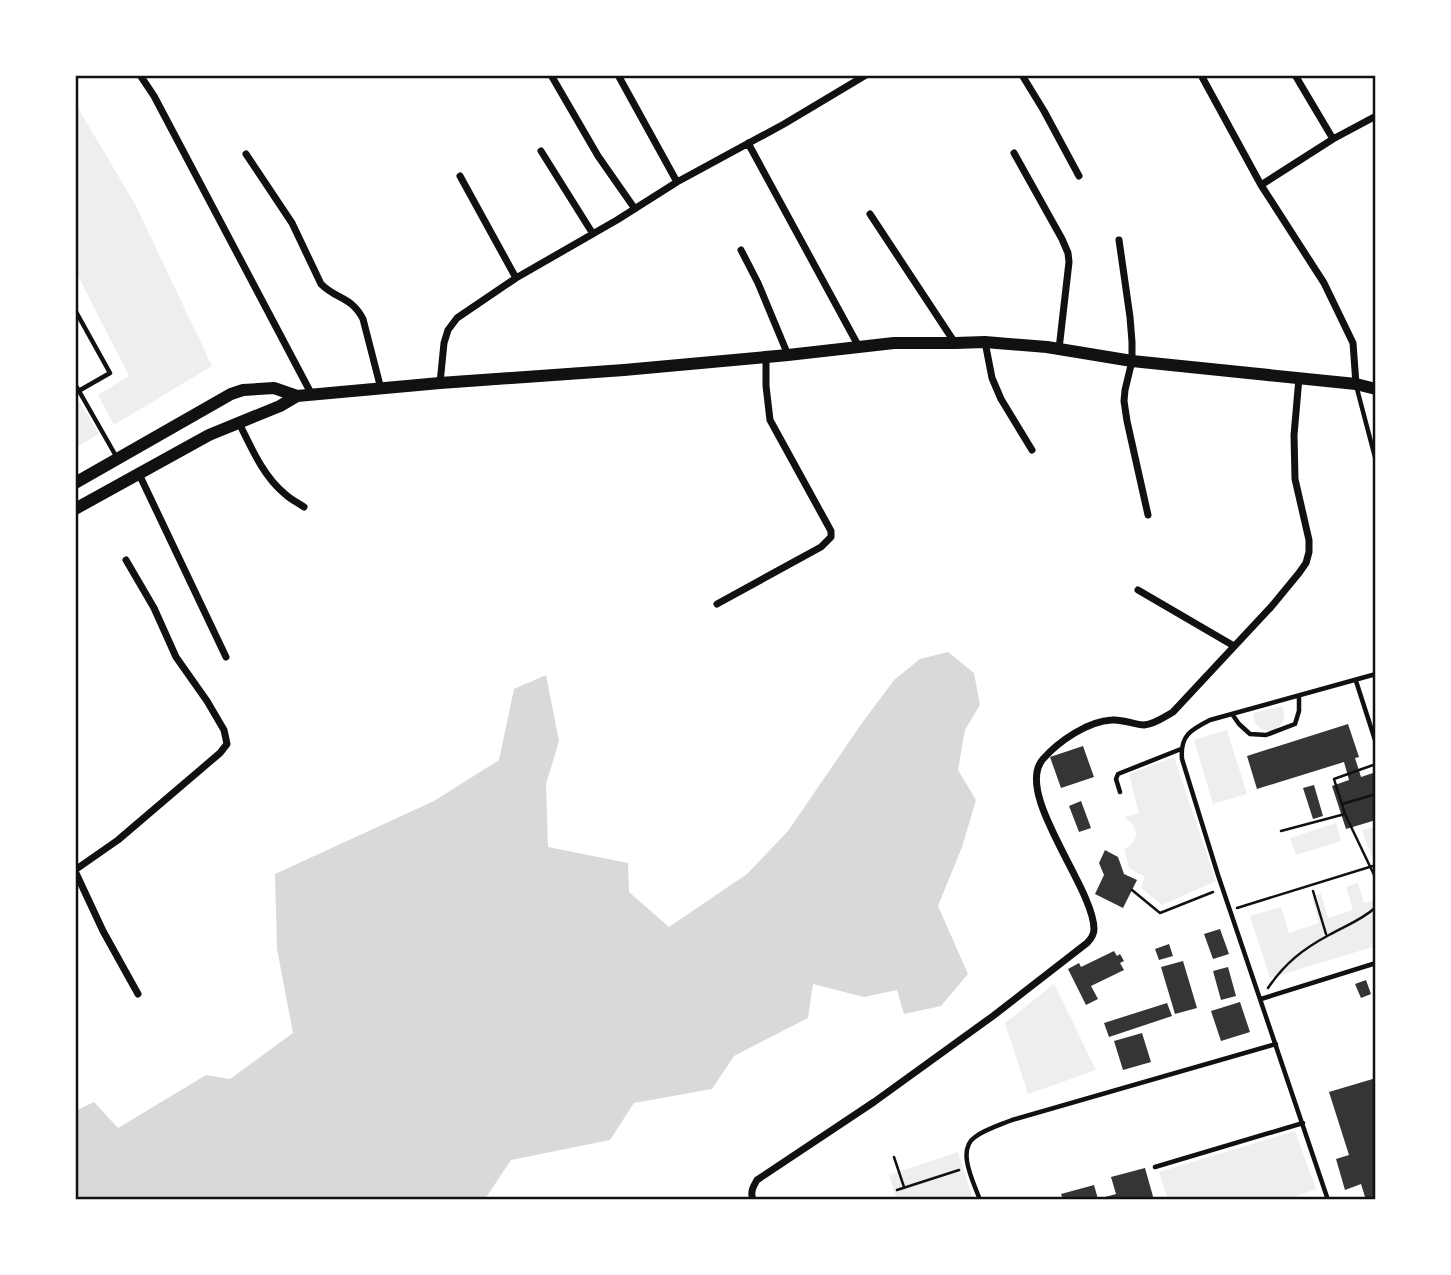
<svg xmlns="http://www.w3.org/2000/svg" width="1451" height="1275" viewBox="0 0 1451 1275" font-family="Helvetica,sans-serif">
<rect width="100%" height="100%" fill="#fff"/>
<path fill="#eee" d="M75,103L135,204L212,366L114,425L98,395L129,376L75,270Z
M80,402L99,434L75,448V403Z
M1282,706C1293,733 1255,742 1253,713Z
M1227,730L1247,794L1213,804L1194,740Z
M1174,757L1216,881L1162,905L1141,888L1145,877L1129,868L1124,849C1141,841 1139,826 1124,817L1139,813L1129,774Z
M1336,823L1341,841L1296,855L1290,838Z
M1376,826V857L1372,858L1362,831Z
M1358,883L1364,903L1376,900V946L1270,978L1250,916L1281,907L1289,933L1319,923L1312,897L1321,894L1328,918L1353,910L1346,887Z
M1054,984L1096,1070L1028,1094L1005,1023Z
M1295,1131L1316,1189L1286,1200H1168L1159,1172Z
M958,1152L973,1200H897L889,1175Z"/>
<path fill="#d9d9d9" d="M948,652L974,673L980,705L965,730L958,770L976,800L962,847L938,906L968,974L941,1006L904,1014L897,990L864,997L813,984L808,1018L734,1056L712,1089L634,1103L610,1140L511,1160L487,1196L475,1200H75V1111L94,1102L118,1128L206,1075L230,1079L293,1033L277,949L275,874L434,801L499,760L514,689L546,675L559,741L546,784L548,847L628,863L629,892L669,927L747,874L788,831L862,723L894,680L920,659Z"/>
<path fill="#353535" d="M1348,724L1359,757L1355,758L1361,777L1376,772V820L1346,829L1332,786L1349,780L1344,762L1257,789L1247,756Z
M1083,746L1094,777L1061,788L1050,757Z
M1314,785L1323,816L1313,819L1303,788Z
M1081,801L1091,828L1079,832L1069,806Z
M1105,850L1118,857L1124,874L1137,880L1123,908L1095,894L1104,875L1099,863Z
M1220,929L1229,954L1213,959L1204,934Z
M1169,944L1173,956L1159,960L1155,949Z
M1114,951L1117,956L1120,954L1124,961L1120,963L1124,970L1091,986L1098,999L1086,1005L1068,969L1079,963L1081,967Z
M1183,961L1197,1008L1175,1014L1161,967Z
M1228,967L1236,996L1221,1000L1213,971Z
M1366,980L1371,994L1361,998L1355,984Z
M1240,1002L1250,1032L1221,1041L1211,1011Z
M1167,1003L1172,1016L1109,1037L1104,1023Z
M1142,1033L1151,1062L1123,1070L1114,1041Z
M1376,1078V1200H1366L1361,1184L1345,1190L1336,1159L1349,1155L1329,1092Z
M1145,1168L1154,1200H1063L1061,1194L1094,1185L1098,1199L1116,1194L1111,1177Z"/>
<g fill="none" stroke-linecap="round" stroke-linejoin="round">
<path stroke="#111" stroke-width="2.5" d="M1376,764L1334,779L1345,814L1376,879
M1342,804L1376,794
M1281,831L1345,814
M1132,890L1160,913L1213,892
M1313,891L1326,934
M1237,908L1376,865
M1268,988C1285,963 1303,949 1329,935C1345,926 1362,920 1376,907
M894,1157L904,1187
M897,1190L959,1170"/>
<path stroke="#111" stroke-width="4.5" d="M75,310L110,373L75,393
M75,384L116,456
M1356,385L1376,461
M1356,681L1376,743
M1232,714L1239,724L1250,734L1266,735L1295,724L1299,711V697
M1120,792L1116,779L1118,774L1181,749
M1261,999L1376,963
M1155,1167L1303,1123
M980,1200C974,1183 956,1150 975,1137C986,1129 1000,1125 1012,1120L1276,1044
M1328,1200L1218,875L1182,759C1180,736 1190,730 1210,720L1376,674"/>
<path stroke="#111" stroke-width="7" d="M140,75L154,96L312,395
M551,75L598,156L635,209
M618,75L677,182
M1022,75L1044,111L1079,176
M1201,75L1261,185L1324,283L1353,343L1356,384
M1295,75L1333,139
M748,143L859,347
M541,151L593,234
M1014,153L1062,239L1068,253L1069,262L1059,349
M246,154L292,223L321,284C337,300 351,296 363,319L381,389
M460,176L516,278
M1261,185L1333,139L1376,116
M870,214L955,343
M1119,240L1130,317L1132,342V361L1125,390L1124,401L1127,421L1148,515
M741,250L758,283L788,355
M985,342L992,378L1001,399L1032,450
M440,383L444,343L448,330L457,318L516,278L617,220L677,182L784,124L866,75
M239,423C251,447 263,476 285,494C290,499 298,503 304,507
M139,474L226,657
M1138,590L1234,646
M717,604L821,547L831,537V531L770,420L766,386V357
M75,870L118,840L220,753L227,744L224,730L207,701L176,657L154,608L126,560
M75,871L103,931L138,994
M753,1200C750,1192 753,1187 757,1180L874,1102L993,1016L1087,943C1091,939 1094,934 1094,929C1094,888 1013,793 1043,759C1059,741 1088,721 1112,720C1123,719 1135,725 1144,725C1155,724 1164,717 1173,712L1271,607L1299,573L1306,563L1309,552V540L1295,479L1294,435L1299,378"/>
<path stroke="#111" stroke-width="12" d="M75,483L231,394L243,390L274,388L297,396
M75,509L209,435L280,406L297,396L440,383L624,370L788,355L894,343H955L985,342L1047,347L1132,361L1356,384L1376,389"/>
</g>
<rect width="1451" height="1275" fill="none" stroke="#ffffff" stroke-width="154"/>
<rect x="77" y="77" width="1297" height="1121" fill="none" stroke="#111" stroke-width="2.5"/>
</svg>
